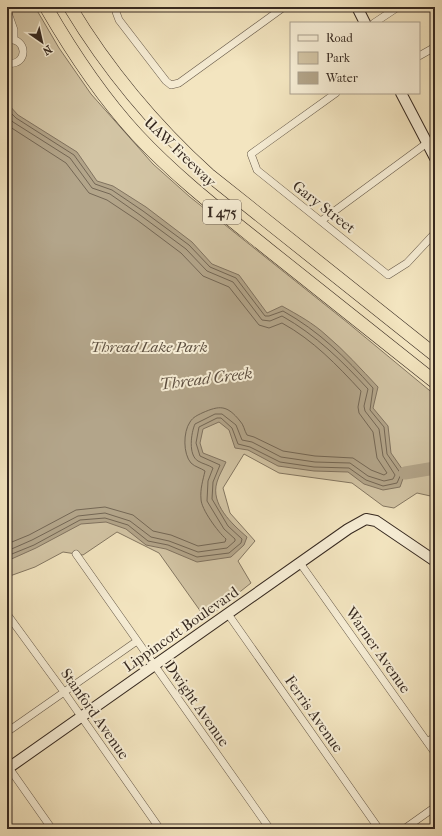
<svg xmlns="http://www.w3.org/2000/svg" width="442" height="836" viewBox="0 0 442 836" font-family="'IM FELL French Canon',serif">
<rect width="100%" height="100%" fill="#f3e5c0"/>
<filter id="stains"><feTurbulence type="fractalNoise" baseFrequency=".005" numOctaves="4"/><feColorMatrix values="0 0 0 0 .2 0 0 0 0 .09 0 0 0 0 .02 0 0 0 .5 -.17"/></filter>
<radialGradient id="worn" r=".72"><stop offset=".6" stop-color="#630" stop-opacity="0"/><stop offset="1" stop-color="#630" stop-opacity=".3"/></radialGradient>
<path fill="#d3c5a5" stroke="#847762" d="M7,7H35L59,48L91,94L153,164L190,197L348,323L435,395V497L417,493L394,508L383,506L352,483L279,473L244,454L223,488L230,513L255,541L238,561L251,583L206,619L159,553L117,532L83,555L63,552L35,567L7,577Z"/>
<path fill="#b3a58a" stroke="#817360" d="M7,103L18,115L77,152L97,181L113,186L146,207L192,242L212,264L239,275L267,313L282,306C298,315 313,323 326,335C345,351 361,369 378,387L373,408L388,426L391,453L405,473L400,487L383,490L364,484L348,472L314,471L278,466L248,450L235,448L229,430L219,422L203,429L200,443L203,453L226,462C223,469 219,475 217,482C210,504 232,524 247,537L244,545L231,557L197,562L166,549L146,545L126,529L106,522L81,524L36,548L7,561Z"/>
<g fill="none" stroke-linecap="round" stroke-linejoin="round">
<path stroke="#746755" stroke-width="1" d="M7,109L16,118L74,155L95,184L112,190L143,211L189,245L210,267L236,278L265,316H269L283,311C319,331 345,357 373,388L370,410L384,427L387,454L401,474L397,483L383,486L366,480L349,468L314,467L280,462L250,447L238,444L232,428L221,418H217L199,427L196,443L200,456L220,465L213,482L212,499L228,526L242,539L241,543L229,553L197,557L168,545L148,541L128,525L105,518L80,520L34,545L7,556
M7,116L13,122L70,158L92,188L110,194L140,215L186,249L207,271L233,282L262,320L270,321L282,316C316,335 342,361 368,389L364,406L365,411L379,429L383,456L395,475L393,479L384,481L368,476L350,463L315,462L281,457L252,442L242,440L236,425L222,414H215L195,424C191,433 188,455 198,461C203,464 209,465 213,468L208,481L207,501L224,529L235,539V541L227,548L198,552L169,541L151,537L130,521L105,513L78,516L32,540L7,551
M7,125L66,163L89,193L107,200L137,220L181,253L203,276L229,287L259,325L269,328L282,323C313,340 337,365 361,391L358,407L359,413L373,432L377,458L387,473L384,475L371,470L353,458L315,456L283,451L254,437L247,435C244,430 244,425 240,421C227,405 220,405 202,413C198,415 193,417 190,422C183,432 183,454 191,463C195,467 201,468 205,471C203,480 200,489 201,499C201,509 218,532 226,539L225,542L198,546L171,535L153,531L133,515L105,507L76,510L29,535L7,544"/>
<path stroke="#b3a58a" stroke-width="13" d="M405,473L435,468"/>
<defs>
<path id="street" d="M117,7L116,12L119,20L166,81L171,85L179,83L284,7
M7,10L14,30V40
M374,23L398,7
M7,40C28,36 29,67 7,63
M419,56L435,47
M336,93L251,154L257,170L388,275L407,263L435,233
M321,221L427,143
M76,554L270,829
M300,563L435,753
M7,614L64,692L160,829
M228,614L379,829
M7,732L137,641
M427,742L435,737
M7,765L52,829
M404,829L435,807"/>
<path id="secondary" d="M357,7L365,23
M401,93L435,158
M7,769L348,529L366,519L376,521L435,561"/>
<path id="highway" d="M46,7C72,52 101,96 137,135C177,178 223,213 269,250C324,294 380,338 435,382
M70,7C108,70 155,126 209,175L435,355"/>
</defs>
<use href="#street" stroke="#655848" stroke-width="8"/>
<use href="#secondary" stroke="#362920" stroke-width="12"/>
<use href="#highway" stroke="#362920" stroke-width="14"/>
<use href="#street" stroke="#f7eed6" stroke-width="7"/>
<use href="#secondary" stroke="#f7eed6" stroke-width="10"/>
<use href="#highway" stroke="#f3e5c0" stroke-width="13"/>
</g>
<g text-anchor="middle" stroke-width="4" stroke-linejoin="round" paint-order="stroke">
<rect fill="#f7eed6" stroke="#706457" stroke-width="1" x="203" y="200" width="38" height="24" rx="3"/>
<g font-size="14" font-weight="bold" fill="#362920">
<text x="222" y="217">I 475</text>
</g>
<g font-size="15" fill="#362920" stroke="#f7eed6">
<text transform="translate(180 152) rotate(44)" y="5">UAW Freeway</text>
<text transform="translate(324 207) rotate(38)" y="5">Gary Street</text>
<text transform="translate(181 629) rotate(-35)" y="5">Lippincott Boulevard</text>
<text transform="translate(378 650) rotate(55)" y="5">Warner Avenue</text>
<text transform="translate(197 704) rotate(55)" y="5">Dwight Avenue</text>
<text transform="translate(95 714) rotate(55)" y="5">Stanford Avenue</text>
<text transform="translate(314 714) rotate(55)" y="5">Ferris Avenue</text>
</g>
<g font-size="15" font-style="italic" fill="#5d5041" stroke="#f7eed6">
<text x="149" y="352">Thread Lake Park</text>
</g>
<g font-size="16" font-style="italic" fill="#5c4e40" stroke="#f7eed6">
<text transform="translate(206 378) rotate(-7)" y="6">Thread Creek</text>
</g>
</g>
<rect width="442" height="836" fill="none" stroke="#f3e5c0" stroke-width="24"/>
<rect x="8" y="8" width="426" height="820" fill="none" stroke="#362920" stroke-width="2"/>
<rect x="12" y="12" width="418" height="812" fill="none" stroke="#362920"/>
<rect x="290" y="22" width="130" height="72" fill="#f7eed6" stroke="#aa9f8d"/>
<rect x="298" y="35" width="20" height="6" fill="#f7eed6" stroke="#aa9f8d"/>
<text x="326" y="42" font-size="12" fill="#362920">Road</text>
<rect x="298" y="52" width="20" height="12" fill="#d3c5a5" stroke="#aa9f8d"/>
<text x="326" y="62" font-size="12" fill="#362920">Park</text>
<rect x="298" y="72" width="20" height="12" fill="#b3a58a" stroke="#aa9f8d"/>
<text x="326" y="82" font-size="12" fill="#362920">Water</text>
<g transform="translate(42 42) rotate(146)" stroke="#f7eed6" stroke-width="3" paint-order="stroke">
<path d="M0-3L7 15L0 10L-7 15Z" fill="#362920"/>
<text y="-6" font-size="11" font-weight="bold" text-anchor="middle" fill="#362920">N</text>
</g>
<rect width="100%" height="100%" filter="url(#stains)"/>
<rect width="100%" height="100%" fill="url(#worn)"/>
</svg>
